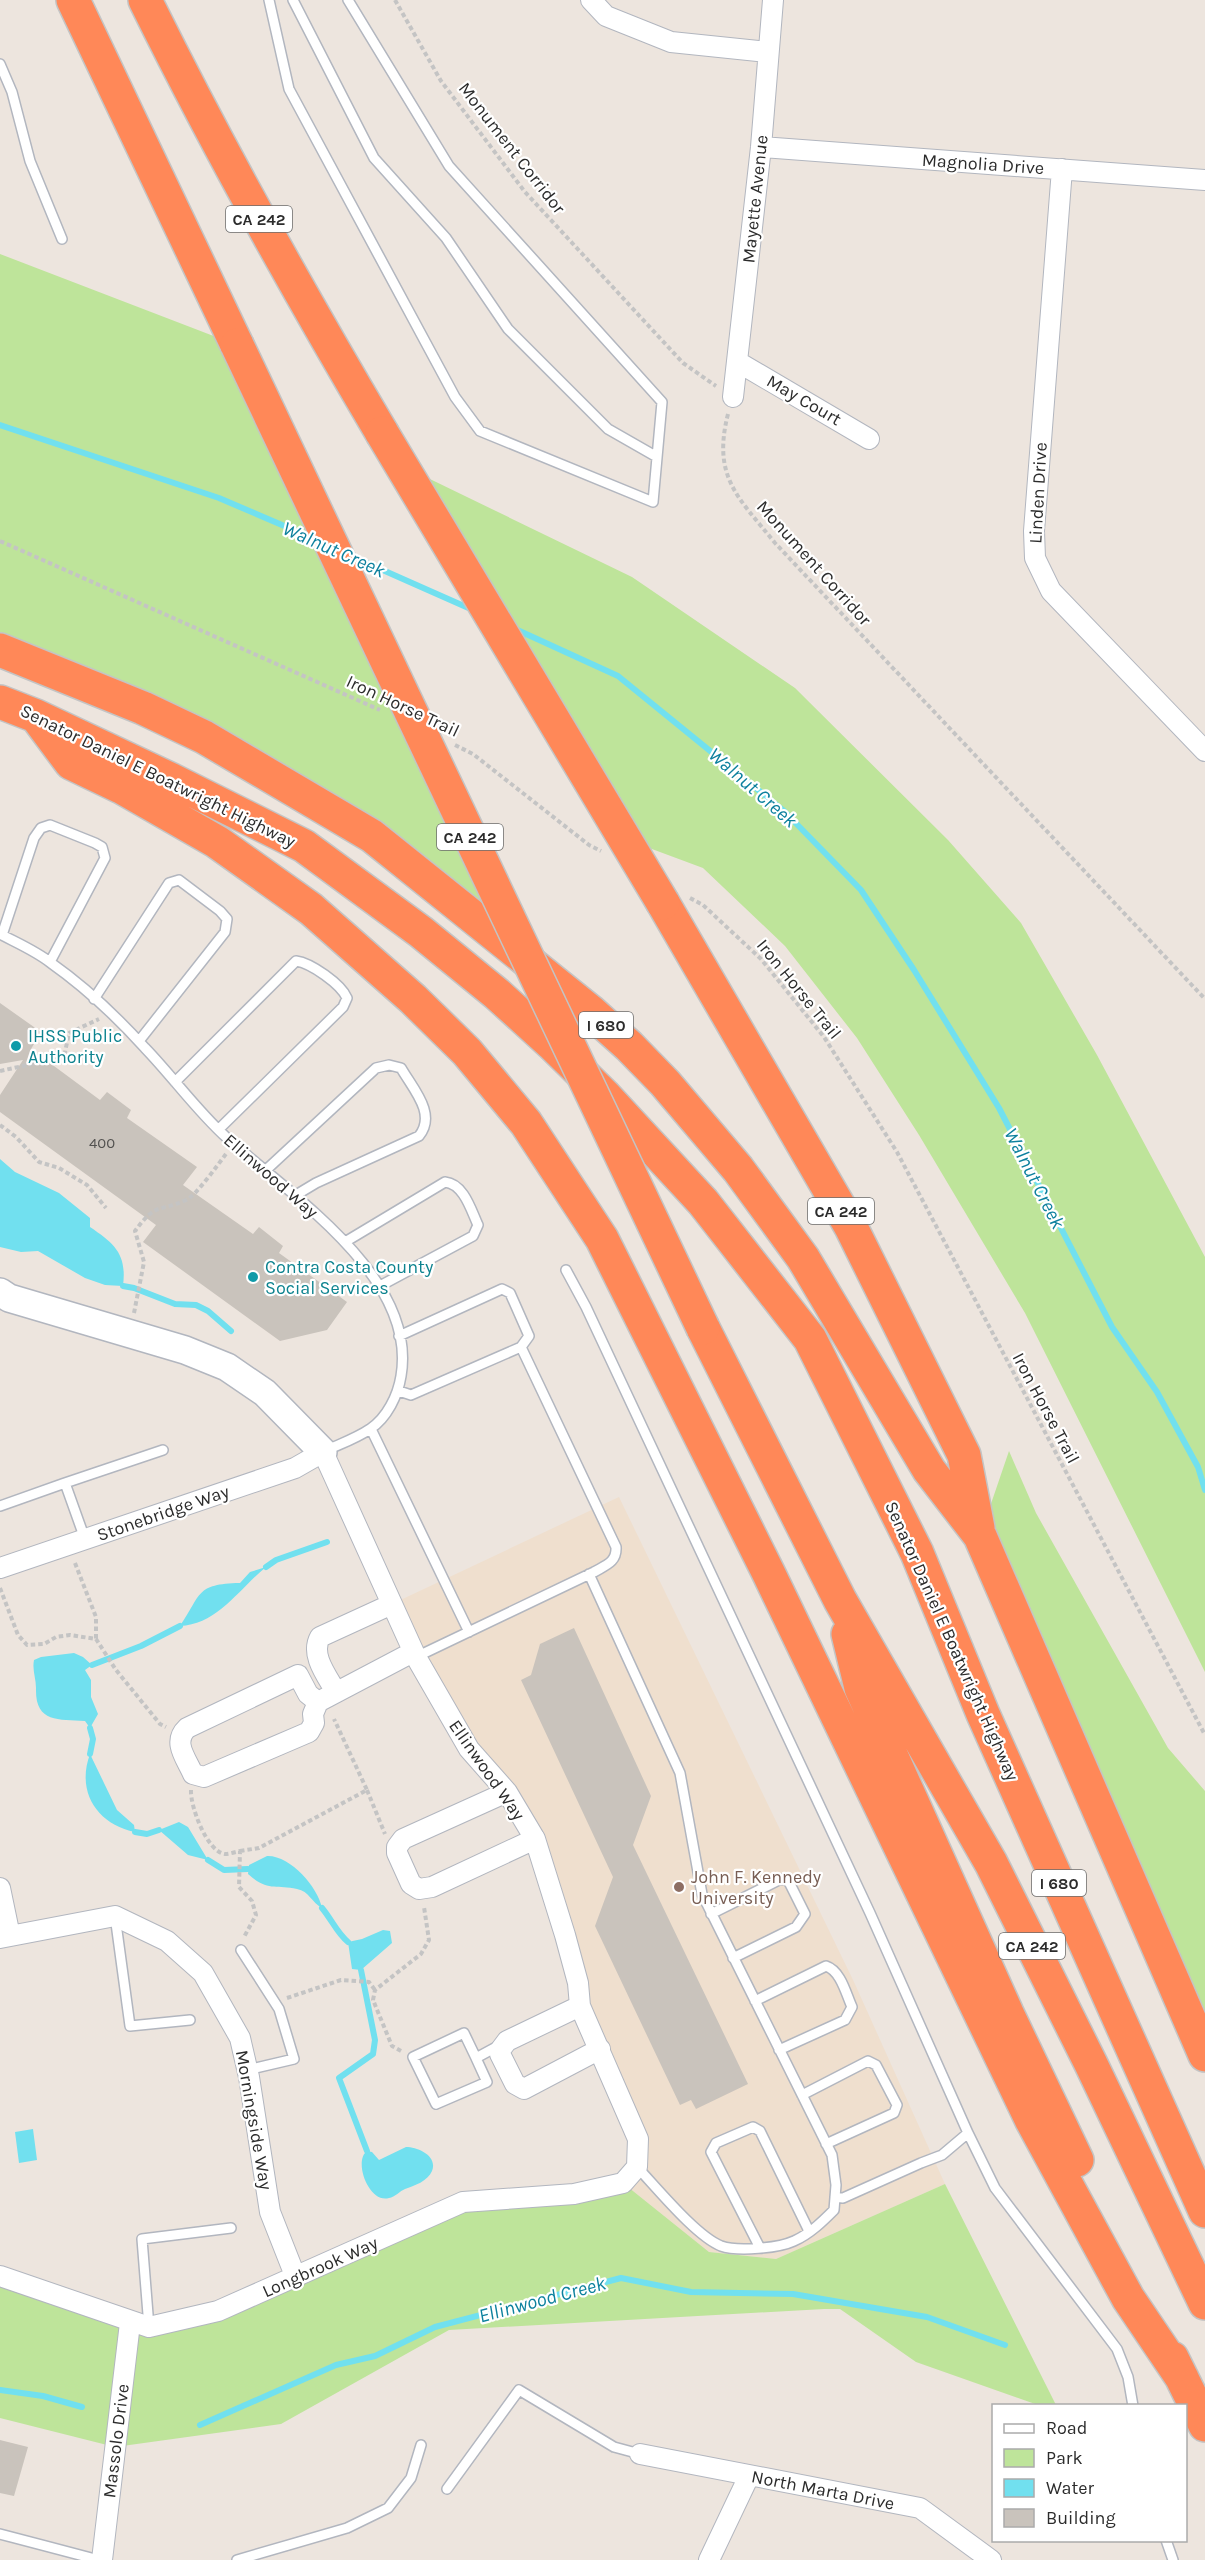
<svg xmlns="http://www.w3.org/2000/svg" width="1205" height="2560" viewBox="0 0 1205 2560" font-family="Karla,sans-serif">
<rect width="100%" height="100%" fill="#ede5de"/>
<path fill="#efdfce" d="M619,1497L854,1982L945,2184L776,2259L709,2252L623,2183L638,2139L580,2006L535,1839L469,1749L392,1604Z"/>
<path fill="#bee49a" d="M0,254L237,345L525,952L372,836L0,650Z
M401,465L632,577L795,688L948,840L1021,923L1097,1055L1205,1257V1672L1025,1313L919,1135L857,1038L785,946L703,868L625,839Z
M1009,1451L1036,1513L1168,1748L1205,1791V2055L980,1536Z
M623,2183L709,2252L776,2259L945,2184L1056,2405H1038L916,2362L840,2309H824L449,2330L281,2424L115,2447L0,2418V2276L130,2323L218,2311L463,2202Z"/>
<path fill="#71e0ef" d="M0,1159L15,1172L59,1193L90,1218V1227C115,1244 127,1254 123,1286L105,1285L85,1278L38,1251L21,1252L0,1247Z
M266,1567C240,1588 217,1625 180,1626C202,1594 195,1584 240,1583L250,1572Z
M74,1653L83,1657L92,1665L85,1670L91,1680V1697L98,1714L90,1728L85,1721C58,1719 35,1723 36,1688C36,1678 32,1670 34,1660L41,1657Z
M90,1754L117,1810L134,1825L135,1832C97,1824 76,1792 90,1754Z
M179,1822L188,1827L208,1860L188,1855L159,1830Z
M267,1856C290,1855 318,1887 322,1908C312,1903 309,1891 297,1889C275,1884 268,1892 248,1874L249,1865Z
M383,1930L390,1931L392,1943L361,1970L352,1969L348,1942L362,1939Z
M33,2129L37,2160L19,2163L15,2132Z
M406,2147C418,2147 438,2156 432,2171C428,2181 414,2186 405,2189C400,2191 395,2197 389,2198C369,2204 353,2161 367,2151L372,2152L379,2160Z"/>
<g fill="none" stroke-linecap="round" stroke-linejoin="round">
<path stroke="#71e0ef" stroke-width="6" d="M0,425L219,498L317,540
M351,556L473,610
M513,628L618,676L784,811L861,890L914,970L999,1108L1112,1327L1157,1392L1198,1467L1205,1490
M123,1286L134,1288L175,1304L196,1305L208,1311L231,1331
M266,1567L276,1560L327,1542
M92,1665L141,1646L180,1626
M90,1728L93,1739L90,1754
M135,1832L147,1834L159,1830
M208,1860L224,1870L248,1869
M322,1908C332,1920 337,1933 348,1942
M361,1970L375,2040L373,2054L339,2078L367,2151
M0,2390L43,2396L82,2407
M200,2425L336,2365L375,2356L435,2327L621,2278L691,2292L793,2294L927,2317L1005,2345"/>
</g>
<path fill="#c9c3bc" d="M0,1003L41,1032L31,1049L100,1100L107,1092L131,1110L127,1118L197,1167L183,1185L253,1234L259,1227L283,1246L279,1253L347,1302L327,1330L280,1341L143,1242L156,1225L0,1112V1095L23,1060L0,1064Z
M574,1628L651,1796L633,1845L748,2084L696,2109L691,2100L680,2105L595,1926L613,1877L521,1680L531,1675L540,1644Z
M0,2440L28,2447L14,2496L0,2493Z"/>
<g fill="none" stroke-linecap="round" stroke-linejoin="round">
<defs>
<path id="lane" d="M269,0L289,89L455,397L480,431L653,502L662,402L449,166L348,0
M293,0L374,158L446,238L508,329L608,429L657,457
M0,64L12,92L30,161L62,239
M0,934C17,943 36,951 51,963C85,987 117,1017 145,1048C173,1077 197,1111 227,1138C290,1195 418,1277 401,1376C398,1395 387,1418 370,1429C357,1438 340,1444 325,1451
M2,935L34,838L41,828L50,825L95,843L102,847L105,858L50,962
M94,999L169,883L179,880L220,911L227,919L225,932L139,1041
M175,1082L296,961C311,963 341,984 347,998L343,1007L219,1129
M266,1170L376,1068L389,1065L401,1068C413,1089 437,1114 419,1136L316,1183L296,1195
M345,1242L445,1182C464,1184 471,1210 478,1225L473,1236L378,1287
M566,1270L586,1307L870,1913L968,2133L942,2155L921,2163L843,2198L835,2197
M399,1391L411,1395L521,1347L529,1336L510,1293L502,1289L399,1336
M371,1429L469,1632
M0,1506L65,1483
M85,1539L65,1483L163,1450
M589,1574L680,1773L702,1894L832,2155L836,2185L834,2210C823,2221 810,2234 794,2241C779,2248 738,2252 721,2246C696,2236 657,2188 637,2167
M416,1657L594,1572C606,1565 617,1562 616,1547L521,1347
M711,1914L781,1879L787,1880L790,1884L805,1914L796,1927L733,1958
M115,1916L130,2026L190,2020
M241,1950L279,2009L294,2059L247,2070
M755,2001L826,1966C841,1971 846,1994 852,2007L845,2020L779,2050
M476,2058L487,2082L436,2104L413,2057L464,2033L476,2058L500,2045
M802,2095L868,2061L876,2065L897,2105L894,2113L826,2144
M968,2133L995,2188L1117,2349L1128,2377L1133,2406
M760,2248L711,2152L716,2143L753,2127L760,2131L809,2231
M149,2327L142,2239L231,2228
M447,2489L519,2390L614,2447L640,2454
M0,2534L99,2560
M1166,2540L1173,2560
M237,2560L347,2528L388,2508L411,2478L421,2445"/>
<path id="street" d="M591,0L606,16L671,42L768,52
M761,147L1205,180
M1062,169L1034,531L1035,558L1051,591L1205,751
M738,362L869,439
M733,397L761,147L773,0
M0,1568L295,1468L323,1452L416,1657L469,1749L507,1792L535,1839L565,1935L578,1983L580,2006L638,2139L637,2167L623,2183L574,2194L463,2202L218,2311L149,2327L0,2276
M336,1692C327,1676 310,1655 320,1637L392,1604
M318,1702L308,1694L298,1675L187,1728C172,1742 186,1758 193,1774L204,1777L309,1732L314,1723L313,1714L318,1702L413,1652
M507,1792L403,1839L397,1847V1853L411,1884L419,1889L432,1887L535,1839
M0,1888L10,1936
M0,1938L115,1916L167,1941L203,1973L240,2038L249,2077L270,2212L296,2278
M580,2006L507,2041L501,2049L500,2054L515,2084L524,2089L600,2049
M640,2454L920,2508L991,2560
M102,2560L130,2323
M709,2560L749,2476"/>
<path id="secondary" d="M0,1292L9,1298L185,1350L227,1367L265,1393L323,1452"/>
<path id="highway" d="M73,0L237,345
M145,0C218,148 298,291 382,433
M0,650L143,708L204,737L372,836L590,1011L629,1046L665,1083L738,1169L803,1258L929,1470L980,1536L1205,2055
M0,702L36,716L172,780L304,846L421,932L497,994L552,1044L604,1095L703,1202L810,1339L917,1553L983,1714L1205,2211
M36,716L71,763L121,787L217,842L311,909L413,999L467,1052L526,1123L602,1239L769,1574L1032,2121L1128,2298L1182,2378
M663,903L851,1227L964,1455L978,1528
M703,1328L840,1600L991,1863L1091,2064L1205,2303
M848,1634L861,1688L1007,2013L1077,2160
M1172,2358L1205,2425"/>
</defs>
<use href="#lane" stroke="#b2b6bf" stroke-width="12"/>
<use href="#street" stroke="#b2b6bf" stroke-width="22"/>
<use href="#secondary" stroke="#b2b6bf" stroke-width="30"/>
<use href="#highway" stroke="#c4c4c4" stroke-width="36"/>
<path stroke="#c4c4c4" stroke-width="4" stroke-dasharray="4.5 3" stroke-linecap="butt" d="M395,0L441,81L525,192L683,363L716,386
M728,414C712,477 738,497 775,543L1205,999
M0,541L380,710
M455,745L473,754L589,845L601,851
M690,898L703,905L761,959L824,1037L897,1152L1205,1735
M0,1071L64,1057L69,1033L99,1019
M0,1125L16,1137L39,1162L59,1168L87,1185L106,1208
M134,1313L144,1262L135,1231C157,1201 158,1213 186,1200C195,1197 219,1163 226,1154
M75,1563L96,1617V1639
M0,1588L18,1635L27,1645L44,1644L56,1637L70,1635L96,1639L116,1670L160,1724L166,1727
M191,1790C190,1806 207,1852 225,1854C230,1854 235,1852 240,1851L239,1887L252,1901L256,1915L244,1937
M367,1790L385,1834
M240,1851L259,1848L367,1790L334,1719
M287,1998L341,1980L369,1982L375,1990
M401,2051L392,2046L373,2000L375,1990L421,1954L429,1940L424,1907"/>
<use href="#lane" stroke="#fff" stroke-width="9"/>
<use href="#street" stroke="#fff" stroke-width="20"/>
<use href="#secondary" stroke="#fff" stroke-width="27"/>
<use href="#highway" stroke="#ff8858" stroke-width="33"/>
<defs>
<path id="highway-bridge" d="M237,345L703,1328
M382,433L663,903"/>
</defs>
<use href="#highway-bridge" stroke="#c4c4c4" stroke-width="36" stroke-linecap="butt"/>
<use href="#highway-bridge" stroke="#ff8858" stroke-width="33"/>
</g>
<g fill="#0f9aa8" stroke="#fff" stroke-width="2">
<circle cx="16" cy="1046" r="6"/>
<circle cx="253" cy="1277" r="6"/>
</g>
<circle fill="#8d6e63" stroke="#fff" stroke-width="2" cx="679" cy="1887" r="6"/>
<g text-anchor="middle" stroke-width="4.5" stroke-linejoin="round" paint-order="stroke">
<g font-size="15" fill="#535250">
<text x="102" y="1148">400</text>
</g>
<g fill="#fff" stroke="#6b6b6b" stroke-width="1.5">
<rect x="226" y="206" width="66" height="26" rx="4.5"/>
<rect x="437" y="824" width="66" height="26" rx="4.5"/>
<rect x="579" y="1012" width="54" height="26" rx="4.5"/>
<rect x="808" y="1198" width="66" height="26" rx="4.5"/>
<rect x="1032" y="1870" width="54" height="26" rx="4.5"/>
<rect x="999" y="1933" width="66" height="26" rx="4.5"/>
</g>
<g font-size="16" font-weight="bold" fill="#2c2c2c">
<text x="259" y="225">CA 242</text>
<text x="470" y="843">CA 242</text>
<text x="606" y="1031">I 680</text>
<text x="841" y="1217">CA 242</text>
<text x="1059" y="1889">I 680</text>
<text x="1032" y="1952">CA 242</text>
</g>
<g font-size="18" fill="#2c2c2c" stroke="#fff">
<text transform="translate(512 148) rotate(52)" y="6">Monument Corridor</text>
<text transform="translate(983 164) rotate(4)" y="6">Magnolia Drive</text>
<text transform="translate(755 199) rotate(-84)" y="6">Mayette Avenue</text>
<text transform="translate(804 400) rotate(30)" y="6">May Court</text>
<text transform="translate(1038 493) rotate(-87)" y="6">Linden Drive</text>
<text transform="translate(814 563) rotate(48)" y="6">Monument Corridor</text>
<text transform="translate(403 706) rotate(25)" y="6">Iron Horse Trail</text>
<text transform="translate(158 776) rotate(26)" y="6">Senator Daniel E Boatwright Highway</text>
<text transform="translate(799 989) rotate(51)" y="6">Iron Horse Trail</text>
<text transform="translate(271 1176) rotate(41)" y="6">Ellinwood Way</text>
<text transform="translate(1046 1408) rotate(62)" y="6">Iron Horse Trail</text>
<text transform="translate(163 1513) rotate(-19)" y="6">Stonebridge Way</text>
<text transform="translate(952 1641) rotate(66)" y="6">Senator Daniel E Boatwright Highway</text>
<text transform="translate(487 1770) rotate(55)" y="6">Ellinwood Way</text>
<text transform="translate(254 2120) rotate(80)" y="6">Morningside Way</text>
<text transform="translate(320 2267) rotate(-24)" y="6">Longbrook Way</text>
<text transform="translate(116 2441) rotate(-83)" y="6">Massolo Drive</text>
<text transform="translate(823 2490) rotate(11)" y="6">North Marta Drive</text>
</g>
<g font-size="18" fill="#0d838f" stroke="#fff" text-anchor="start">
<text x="28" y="1042">IHSS Public<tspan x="28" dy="21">Authority</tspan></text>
<text x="265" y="1273">Contra Costa County<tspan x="265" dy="21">Social Services</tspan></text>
</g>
<g font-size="18" fill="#785e54" stroke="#fff" text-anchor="start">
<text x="691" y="1883">John F. Kennedy<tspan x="691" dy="21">University</tspan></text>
</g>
<g font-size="20" font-style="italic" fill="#0d819e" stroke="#fff">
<text transform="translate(334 549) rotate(24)" y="7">Walnut Creek</text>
<text transform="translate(753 787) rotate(41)" y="7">Walnut Creek</text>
<text transform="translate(1035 1178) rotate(63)" y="7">Walnut Creek</text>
<text transform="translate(542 2299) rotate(-15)" y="7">Ellinwood Creek</text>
</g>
</g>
<rect x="992" y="2404" width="195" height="138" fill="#ffffff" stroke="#ababab" stroke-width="1.5"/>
<rect x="1004" y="2424" width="30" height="9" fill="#ffffff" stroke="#ababab" stroke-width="1.5"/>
<text x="1046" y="2434" font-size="18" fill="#2c2c2c">Road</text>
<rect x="1004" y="2449" width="30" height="18" fill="#bee49a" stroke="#ababab" stroke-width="1.5"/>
<text x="1046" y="2464" font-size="18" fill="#2c2c2c">Park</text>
<rect x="1004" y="2479" width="30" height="18" fill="#71e0ef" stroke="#ababab" stroke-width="1.5"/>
<text x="1046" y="2494" font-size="18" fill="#2c2c2c">Water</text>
<rect x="1004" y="2509" width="30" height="18" fill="#c9c3bc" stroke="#ababab" stroke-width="1.5"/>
<text x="1046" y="2524" font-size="18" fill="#2c2c2c">Building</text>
</svg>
